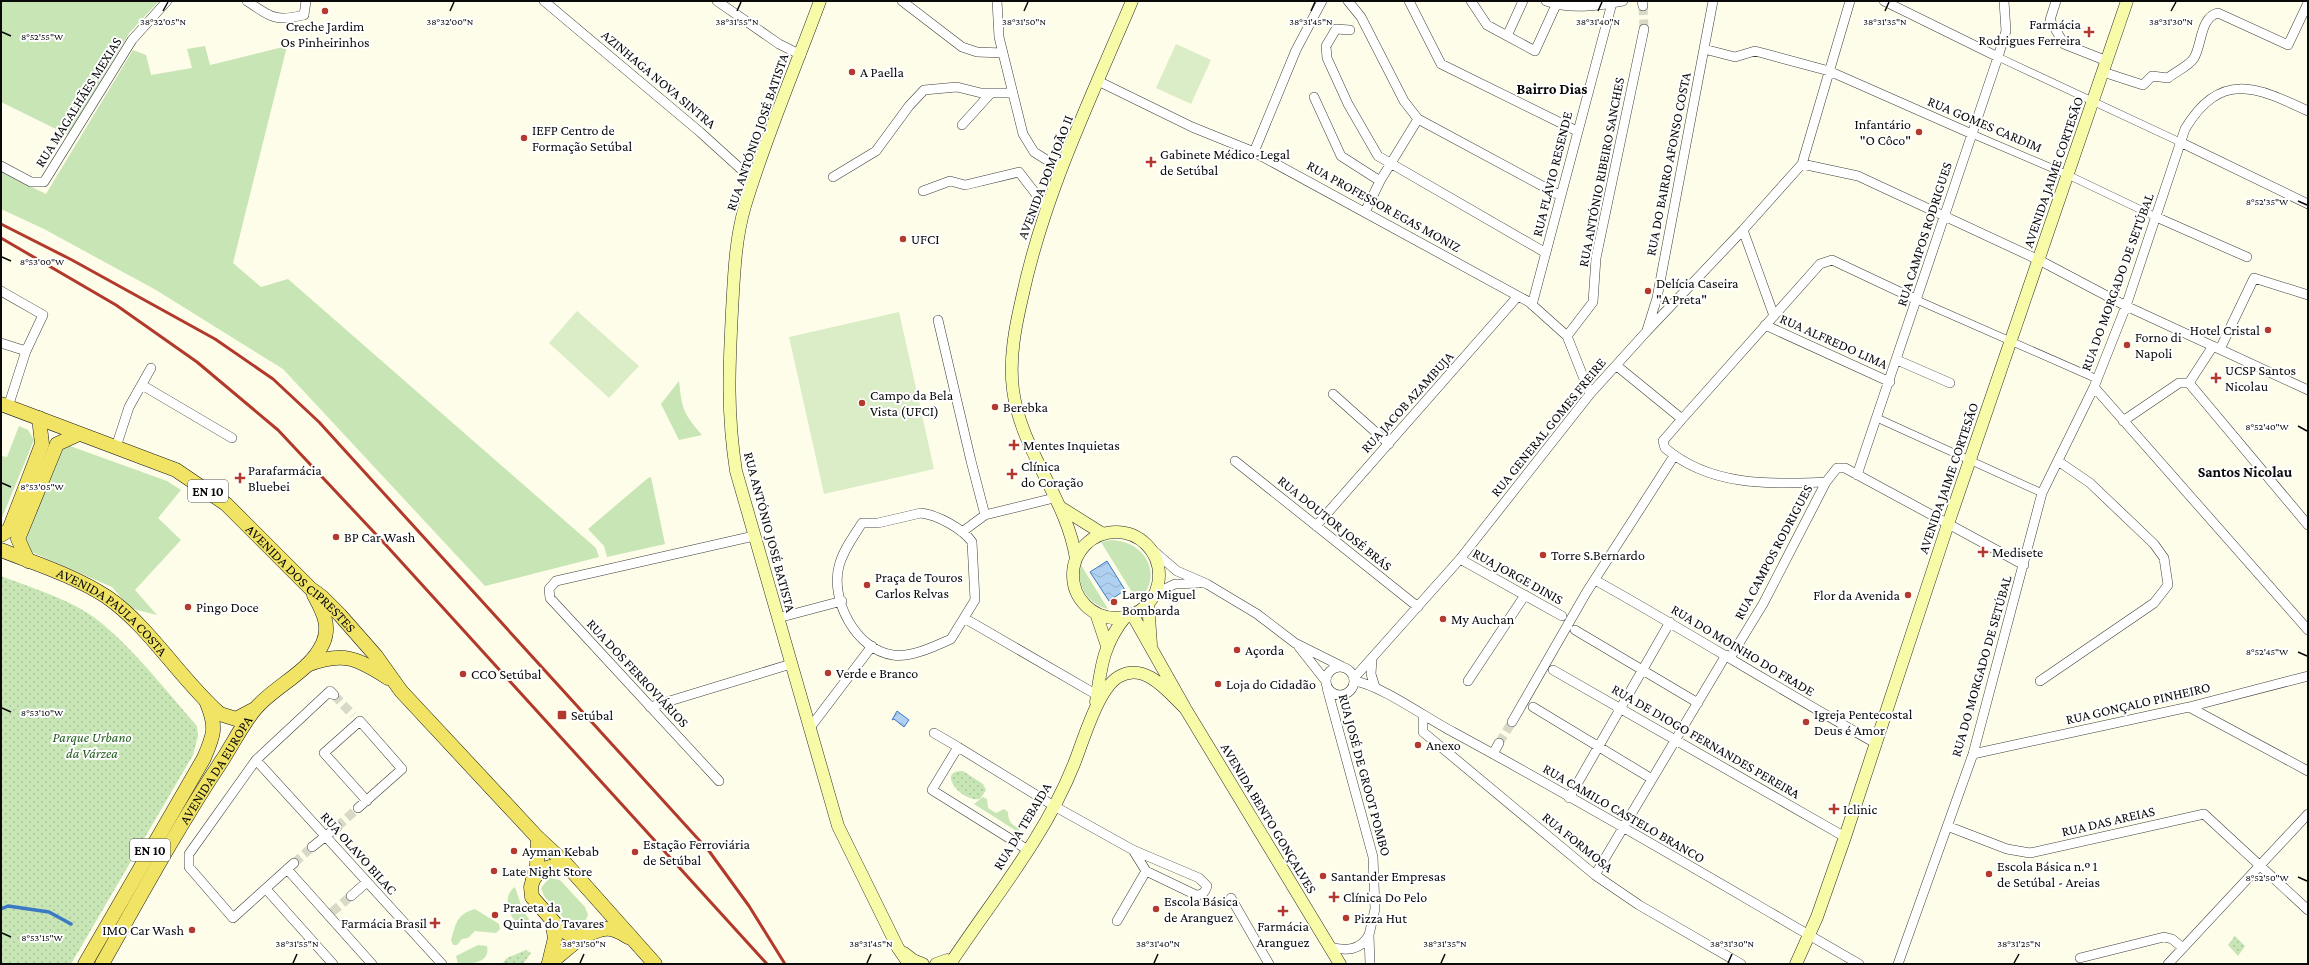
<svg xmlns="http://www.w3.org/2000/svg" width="2309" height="965" viewBox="0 0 2309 965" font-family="'Crimson Pro',serif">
<defs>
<pattern id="park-dots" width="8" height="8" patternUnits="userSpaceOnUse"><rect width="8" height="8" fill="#c7e5b5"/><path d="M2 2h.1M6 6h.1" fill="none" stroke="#aac39a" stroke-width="1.8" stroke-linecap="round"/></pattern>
<pattern id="water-waves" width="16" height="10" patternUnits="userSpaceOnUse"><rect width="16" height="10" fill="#b0d0f2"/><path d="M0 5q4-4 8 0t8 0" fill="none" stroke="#96b1ce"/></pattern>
</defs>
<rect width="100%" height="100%" fill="#fefde9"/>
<path fill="#c7e5b5" d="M1,1H159L130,32L68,135L1,102Z
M205,46L210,65L287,46L233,263L261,287L288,279L596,548L599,557L485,586L283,369L156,290L44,229L1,209V172L46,194L133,50L146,55L151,75L192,68L187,49Z
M679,381C682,409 683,413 702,435L679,440L661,404Z
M19,426L28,430L34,440L1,520V456L7,457Z
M70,446L167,481L181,490L158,518L181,540L135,590L157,615L130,608L112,587L29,551L24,537L58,452Z
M651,477L665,544L607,557L604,546L588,529L648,478Z
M1112,540C1147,542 1164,576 1138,602L1101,542Z
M1081,565L1108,609C1089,605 1075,585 1081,565Z
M983,797L987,799L988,808L996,813L1004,809L1008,812C1008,821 1012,826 1020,828L1018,832L974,804Z
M549,878L560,880L585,907L588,915L584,924L575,927L571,926L544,896L541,888Z
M515,887L523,911L529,919L528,921L524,920L517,922C507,915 503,894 515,887Z
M475,909L499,924L500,929L496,933L475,931L468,938L462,939L457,945H453L451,940C456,923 457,914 475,909Z
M478,945L487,946C491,964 469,964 458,964L456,956Z"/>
<path fill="url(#park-dots)" d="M1,576C29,587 60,596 86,612C124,636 166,691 197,726L198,736L193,755L71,964H1Z
M963,771L983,784L986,790L980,799C962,803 935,770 963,771Z
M2235,936L2245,946L2238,956L2228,945Z
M526,950L531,953L523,964H502L507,958Z"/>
<path fill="#daedc6" d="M1176,44L1211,60L1191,104L1156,88Z
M577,311L639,366L609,398L549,343Z
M899,312L934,469L824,494L789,337Z"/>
<path fill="url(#water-waves)" stroke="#3b79c5" d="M1107,561L1125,590L1109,601L1090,572Z
M897,711L909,720L904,727L894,719L892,720Z"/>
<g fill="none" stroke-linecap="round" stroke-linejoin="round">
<path stroke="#3b79c5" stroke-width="3.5" d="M1,909L8,906L49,912L71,924"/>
<path stroke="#d9d9c8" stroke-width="9" stroke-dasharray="9 4.5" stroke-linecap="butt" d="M1643,6L1644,29
M334,695L353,715
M1499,743L1512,722
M337,827L358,808
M294,863L312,847
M332,912L351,896"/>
<defs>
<path id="pedestrian" d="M1998,57L2180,142
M1972,134L2068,175L2156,217
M1917,300L2097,379
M1877,418L2042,493"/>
<path id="minor" d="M247,1C271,17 274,22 304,15L306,1
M544,1L700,132L754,181
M717,1L779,44L801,55
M902,1L962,47L977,52L1003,53
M997,1L999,37L1023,134L1034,152L1061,169
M1348,1L1361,17L1404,101L1418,119L1380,181L1365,212
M1409,1L1441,64L1577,131
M1471,1L1487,25L1535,51L1556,5
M1546,1C1571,10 1596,6 1623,1
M1642,1L1643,6
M1884,1L1998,57
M2056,1L2050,20L2064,44L2107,61
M1350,30L1336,29L1326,46L1327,58L1348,104L1378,156L1546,253
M1507,36L1523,1
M1704,49L1735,57L1755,51L1829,71L1972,134
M2103,72L2143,85L2152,76L2168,78C2175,72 2189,66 2194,58C2202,45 2200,17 2218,13L2288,45L2308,3
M1098,81L1192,127L1254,152L1529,302L1567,336L1590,394
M1314,97L1341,156L1380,181
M1418,119L1561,196
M962,125L991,93
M2180,142L2308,204
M1254,152L1296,50L1322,1
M1802,164L1858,176L2039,260L2126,306L2308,390
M1,166L31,182H44L132,40L167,1
M833,177L876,151L909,106L924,90L957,87L981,93H1013
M923,191L950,181L965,185L1019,172L1046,207
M2156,217L2247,257
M1743,230L1774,316
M1,291L43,315L26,351L8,407
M1532,305L1612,3
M938,320L971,461L985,515
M1765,325L1890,382
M1647,330L1657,298L1713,1
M1567,336L1593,302L1596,258L1644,29
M1,343L26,351
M2220,349L2254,278L2308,295
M1897,360L1950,383
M1617,366L1682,419L1820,264L1832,260L1917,300
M2189,383L2308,525
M142,385L232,438
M2094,387L2308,630
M1333,394L1389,444
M1682,419L1663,441L1665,448C1711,487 1770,484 1826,482
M2123,421L2179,383H2189L2213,346
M116,447L129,407L151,368
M1235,461L1418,607
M1857,475L1998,57L2006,31L2004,1
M921,513C937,515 962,528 972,542L975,600L951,639C935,646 911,658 893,655C856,650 830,600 839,566C843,550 854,536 862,523H878Z
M1316,526L1518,296
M962,532L985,515L1054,498
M1149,547L1177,571L1207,584L1257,614L1295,643L1341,666
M1460,559L1562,616
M1595,580C1690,633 1782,691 1877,744
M1154,594L1175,584L1199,583
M778,618L842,601
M964,618L1097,695
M1575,630L1698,703
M1299,647L1325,680
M1730,658L1763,604L1826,482L1837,468H1845L2024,565
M1372,659L1371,674L1375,687
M1326 681a14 14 0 1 1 28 0a14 14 0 1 1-28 0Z
M1553,670L1845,837
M1354,678L1460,559L1590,394L1647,331L1743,230L1802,164L1850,1
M1354,681C1379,684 1428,719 1453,732C1590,806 1724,886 1859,964
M1468,681L1525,595
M2040,681L2154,603L2168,585L2164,558L2154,544L2090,483L2058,461
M1327,688L1373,857L1375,909L1369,935L1370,964
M650,707L791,664
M1533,707L1652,779
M2189,707L2308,771
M1423,717V732L1595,875L1639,905L1741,964
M1512,722L1586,593L1674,456
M809,729L872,646
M934,733L958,747
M1493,754L1499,743
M1973,754L2189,707L2308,676
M256,760L442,964
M719,781L550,598L549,589L556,581L754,536
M1569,798L1670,622
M358,808L402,769L360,721L324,753L367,801
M1947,826L2007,849L2030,853L2204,814L2308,910
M312,847L337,827
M1028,850L932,790L958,747L1054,806L1133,850L1199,878L1207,886C1205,892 1203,895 1196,895L1146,871L1133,850
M294,863L233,918L189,867V854L256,760L330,691L334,695
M287,869L372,964
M1595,875L1726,655
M266,889L333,964
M351,896L367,882
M1231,898L1269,964
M1117,921L1146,871
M1330,947C1346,951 1360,951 1369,935
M2080,958L2164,937L2172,939L2183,948
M1898,964L1973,754L2042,493L2094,387L2126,306L2185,129C2220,70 2257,87 2308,111
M2168,964L2308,814"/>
<path id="secondary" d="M820,1C795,69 766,136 745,206C735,240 734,276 732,311C729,369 727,413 736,471L838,826L898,948L909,964
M1060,507L1103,534
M1073 575a43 43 0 1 1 86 0a43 43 0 1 1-86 0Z
M1076,559C1067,499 1021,451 1013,390C1009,359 1015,328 1022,298C1044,194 1091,98 1132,1
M1148,602L1151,645
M1096,613L1107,646
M1132,614L1185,708L1340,964
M1096,702C1101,667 1103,644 1126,616
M904,953L913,960L923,964
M936,964L947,960
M950,964C993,899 1045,837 1074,764C1083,742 1098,687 1120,676C1146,662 1169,693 1185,708
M1796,964L1817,917L1845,837L1948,524L2127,1"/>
<g id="primary">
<path id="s1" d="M1,404L176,470L226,504L311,589L322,597L340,615L376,656L401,691L538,838L565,863L655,964"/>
<path d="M1,535L9,530L42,444L39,418"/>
<path id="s2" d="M1,550C37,564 75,576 107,597C150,627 181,680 220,714L236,719L253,710"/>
<path d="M28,561L18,539L57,444L79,434"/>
<path d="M307,665C343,651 357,658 388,678"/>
<path d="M538,838L537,865L531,887L532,897L560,929L574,937C598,936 601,919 628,937"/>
<path d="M533,880C542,864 557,864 572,871"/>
<path d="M549,963L555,938L552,921"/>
<path d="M85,964L204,758C214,735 217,727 207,703"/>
<path id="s3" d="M102,964C141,895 179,825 223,759C234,742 243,723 256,708C276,685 310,672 323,643C331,625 322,610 314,595"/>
<path d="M549,964L585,934"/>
</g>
</defs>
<use href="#pedestrian" stroke="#3d3d3d" stroke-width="8"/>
<use href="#minor" stroke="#3d3d3d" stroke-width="10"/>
<use href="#secondary" stroke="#2c2c2c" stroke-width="13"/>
<use href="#primary" stroke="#1b1b1b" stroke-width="15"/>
<use href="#pedestrian" stroke="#fff" stroke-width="7"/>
<use href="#minor" stroke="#fff" stroke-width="9"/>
<use href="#secondary" stroke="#f7fba7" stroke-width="12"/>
<use href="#primary" stroke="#f1e465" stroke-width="14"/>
<path stroke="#b2392b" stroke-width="3" d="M1,224L72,260L215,339L273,379L319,422L709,851L749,906L785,964
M1,238L116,305L197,362L278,430L385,544L767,964"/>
</g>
<path fill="none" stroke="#0a0a0a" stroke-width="1.5" d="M163,11L168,2M450,11L454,2M737,11L741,2M1024,11L1028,2M1311,11L1315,2M1598,11L1602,2M1885,11L1889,2M2171,11L2176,2M2,32L11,36M2298,201L2307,205M2,257L11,261M2298,426L2307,431M2,483L11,487M2298,652L2307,656M2,708L11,712M2298,877L2307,881M2,933L11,937M293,963L297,954M580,963L584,954M867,963L871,954M1154,963L1158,954M1441,963L1445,954M1728,963L1732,954M2014,963L2019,954"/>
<g fill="#b2392b" stroke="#fff" stroke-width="1.5">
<circle cx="325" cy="11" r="4"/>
<path d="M2087 26h4v4h4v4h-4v4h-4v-4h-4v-4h4z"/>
<circle cx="852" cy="72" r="4"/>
<circle cx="1919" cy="132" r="4"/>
<circle cx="524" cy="138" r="4"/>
<path d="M1149 156h4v4h4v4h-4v4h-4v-4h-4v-4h4z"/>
<circle cx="903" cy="239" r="4"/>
<circle cx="1648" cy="291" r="4"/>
<circle cx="2268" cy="330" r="4"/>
<circle cx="2127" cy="345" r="4"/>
<path d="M2214 372h4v4h4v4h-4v4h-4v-4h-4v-4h4z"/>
<circle cx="862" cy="403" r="4"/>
<circle cx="995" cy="407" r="4"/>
<path d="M1012 439h4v4h4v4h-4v4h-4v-4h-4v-4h4z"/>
<path d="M1010 468h4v4h4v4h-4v4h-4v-4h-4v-4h4z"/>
<path d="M238 472h4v4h4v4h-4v4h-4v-4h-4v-4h4z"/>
<circle cx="336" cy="537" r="4"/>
<path d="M1981 546h4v4h4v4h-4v4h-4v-4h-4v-4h4z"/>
<circle cx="1543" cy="555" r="4"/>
<circle cx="867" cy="585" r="4"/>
<circle cx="1908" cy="595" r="4"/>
<circle cx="1114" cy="602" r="4"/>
<circle cx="188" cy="607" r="4"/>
<circle cx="1443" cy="619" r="4"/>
<circle cx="1237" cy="650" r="4"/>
<circle cx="828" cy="673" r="4"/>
<circle cx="463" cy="674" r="4"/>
<circle cx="1218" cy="684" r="4"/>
<rect x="557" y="710" width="10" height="10" rx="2"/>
<circle cx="1806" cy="722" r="4"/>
<circle cx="1418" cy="745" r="4"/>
<path d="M1832 803h4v4h4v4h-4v4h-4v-4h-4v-4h4z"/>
<circle cx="514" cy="851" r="4"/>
<circle cx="635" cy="852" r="4"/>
<circle cx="494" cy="871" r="4"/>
<circle cx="1989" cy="874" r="4"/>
<circle cx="1323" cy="876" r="4"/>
<path d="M1332 891h4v4h4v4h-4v4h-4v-4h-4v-4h4z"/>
<circle cx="1156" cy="909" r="4"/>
<path d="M1281 905h4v4h4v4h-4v4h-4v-4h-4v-4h4z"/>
<circle cx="495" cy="915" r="4"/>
<circle cx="1346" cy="918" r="4"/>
<path d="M433 917h4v4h4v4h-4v4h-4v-4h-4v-4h4z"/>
<circle cx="192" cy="930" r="4"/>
</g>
<g text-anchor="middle" stroke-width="4" stroke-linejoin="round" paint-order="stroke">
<g fill="#fff" stroke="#545454" stroke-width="1">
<rect x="188" y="480" width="40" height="22" rx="3"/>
<rect x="130" y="839" width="40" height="22" rx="3"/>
</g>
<g font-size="13" font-weight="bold" fill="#0a0a0a">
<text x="208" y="496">EN 10</text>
<text x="150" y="855">EN 10</text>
</g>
<g font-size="14" fill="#0a0a0a" stroke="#fff" text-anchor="start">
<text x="2081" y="29" text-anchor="end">Farmácia<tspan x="2081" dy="16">Rodrigues Ferreira</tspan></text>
<text x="325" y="31" text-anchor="middle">Creche Jardim<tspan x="325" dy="16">Os Pinheirinhos</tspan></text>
<text x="860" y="77">A Paella</text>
<text x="1911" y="129" text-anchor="end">Infantário<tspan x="1911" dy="16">"O Côco"</tspan></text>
<text x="532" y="135">IEFP Centro de<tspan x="532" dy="16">Formação Setúbal</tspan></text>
<text x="1160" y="159">Gabinete Médico-Legal<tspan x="1160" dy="16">de Setúbal</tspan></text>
<text x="911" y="244">UFCI</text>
<text x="1656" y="288">Delícia Caseira<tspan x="1656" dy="16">"A Preta"</tspan></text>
<text x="2260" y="335" text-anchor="end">Hotel Cristal</text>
<text x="2135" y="342">Forno di<tspan x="2135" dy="16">Napoli</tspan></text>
<text x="2225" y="375">UCSP Santos<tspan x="2225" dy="16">Nicolau</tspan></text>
<text x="870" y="400">Campo da Bela<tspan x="870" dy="16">Vista (UFCI)</tspan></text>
<text x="1003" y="412">Berebka</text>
<text x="1023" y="450">Mentes Inquietas</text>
<text x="1021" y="471">Clínica<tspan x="1021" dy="16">do Coração</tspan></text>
<text x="248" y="475">Parafarmácia<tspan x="248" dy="16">Bluebei</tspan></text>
<text x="344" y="542">BP Car Wash</text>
<text x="1992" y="557">Medisete</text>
<text x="1551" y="560">Torre S.Bernardo</text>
<text x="875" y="582">Praça de Touros<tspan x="875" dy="16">Carlos Relvas</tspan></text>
<text x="1122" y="599">Largo Miguel<tspan x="1122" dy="16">Bombarda</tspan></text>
<text x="1900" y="600" text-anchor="end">Flor da Avenida</text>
<text x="196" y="612">Pingo Doce</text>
<text x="1451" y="624">My Auchan</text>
<text x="1245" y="655">Açorda</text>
<text x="836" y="678">Verde e Branco</text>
<text x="471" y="679">CCO Setúbal</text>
<text x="1226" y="689">Loja do Cidadão</text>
<text x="1814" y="719">Igreja Pentecostal<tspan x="1814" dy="16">Deus é Amor</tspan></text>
<text x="571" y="720">Setúbal</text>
<text x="1426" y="750">Anexo</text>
<text x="1843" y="814">Iclinic</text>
<text x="643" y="849">Estação Ferroviária<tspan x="643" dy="16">de Setúbal</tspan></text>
<text x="522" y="856">Ayman Kebab</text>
<text x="1997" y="871">Escola Básica n.º 1<tspan x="1997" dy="16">de Setúbal - Areias</tspan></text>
<text x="502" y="876">Late Night Store</text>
<text x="1331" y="881">Santander Empresas</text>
<text x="1343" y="902">Clínica Do Pelo</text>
<text x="1164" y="906">Escola Básica<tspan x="1164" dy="16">de Aranguez</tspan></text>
<text x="503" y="912">Praceta da<tspan x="503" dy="16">Quinta do Tavares</tspan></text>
<text x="1354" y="923">Pizza Hut</text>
<text x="427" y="928" text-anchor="end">Farmácia Brasil</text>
<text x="1283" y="931" text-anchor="middle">Farmácia<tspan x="1283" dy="16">Aranguez</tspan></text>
<text x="184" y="935" text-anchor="end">IMO Car Wash</text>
</g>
<g font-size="14" fill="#0a0a0a" stroke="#fff">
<text transform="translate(659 79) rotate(40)" y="5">AZINHAGA NOVA SINTRA</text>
<text transform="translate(78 102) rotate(-58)" y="5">RUA MAGALHÃES MEXIAS</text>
<text transform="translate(1985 124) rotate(23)" y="5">RUA GOMES CARDIM</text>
<text transform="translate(757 132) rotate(-71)" y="5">RUA ANTÓNIO JOSÉ BATISTA</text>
<text transform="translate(1668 164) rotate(-79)" y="5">RUA DO BAIRRO AFONSO COSTA</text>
<text transform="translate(1601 172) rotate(-79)" y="5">RUA ANTÓNIO RIBEIRO SANCHES</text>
<text transform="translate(2053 172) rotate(-71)" y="5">AVENIDA JAIME CORTESÃO</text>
<text transform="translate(1552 174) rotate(-76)" y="5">RUA FLÁVIO RESENDE</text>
<text transform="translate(1045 177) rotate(-69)" y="5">AVENIDA DOM JOÃO II</text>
<text transform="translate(1384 206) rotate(29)" y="5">RUA PROFESSOR EGAS MONIZ</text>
<text transform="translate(1924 234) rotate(-72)" y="5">RUA CAMPOS RODRIGUES</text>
<text transform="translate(2117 282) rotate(-70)" y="5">RUA DO MORGADO DE SETÚBAL</text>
<text transform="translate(1834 341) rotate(24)" y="5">RUA ALFREDO LIMA</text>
<text transform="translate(1407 402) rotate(-48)" y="5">RUA JACOB AZAMBUJA</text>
<text transform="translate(1548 427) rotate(-51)" y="5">RUA GENERAL GOMES FREIRE</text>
<text transform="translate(1948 478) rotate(-71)" y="5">AVENIDA JAIME CORTESÃO</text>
<text transform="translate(1335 523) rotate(39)" y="5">RUA DOUTOR JOSÉ BRÁS</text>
<text transform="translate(770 532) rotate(75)" y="5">RUA ANTÓNIO JOSÉ BATISTA</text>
<text transform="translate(1773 552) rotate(-62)" y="5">RUA CAMPOS RODRIGUES</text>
<text transform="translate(1518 576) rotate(29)" y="5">RUA JORGE DINIS</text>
<text dy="5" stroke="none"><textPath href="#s1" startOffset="353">AVENIDA DOS CIPRESTES</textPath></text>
<text dy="5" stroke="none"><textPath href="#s2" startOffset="129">AVENIDA PAULA COSTA</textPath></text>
<text transform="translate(1743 650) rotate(31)" y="5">RUA DO MOINHO DO FRADE</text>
<text transform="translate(1981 666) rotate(-74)" y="5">RUA DO MORGADO DE SETÚBAL</text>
<text transform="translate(638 673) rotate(47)" y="5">RUA DOS FERROVIÁRIOS</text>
<text transform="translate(2138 703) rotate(-13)" y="5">RUA GONÇALO PINHEIRO</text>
<text transform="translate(1706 741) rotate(30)" y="5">RUA DE DIOGO FERNANDES PEREIRA</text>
<text dy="5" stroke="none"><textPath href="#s3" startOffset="225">AVENIDA DA EUROPA</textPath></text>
<text transform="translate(1365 775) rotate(75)" y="5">RUA JOSÉ DE GROOT POMBO</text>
<text transform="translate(1624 813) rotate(30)" y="5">RUA CAMILO CASTELO BRANCO</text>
<text transform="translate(1269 818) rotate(59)" y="5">AVENIDA BENTO GONÇALVES</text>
<text transform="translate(2108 821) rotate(-13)" y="5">RUA DAS AREIAS</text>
<text transform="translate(1022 826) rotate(-59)" y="5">RUA DA TEBAIDA</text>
<text transform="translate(1578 842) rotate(39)" y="5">RUA FORMOSA</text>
<text transform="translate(359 853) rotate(48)" y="5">RUA OLAVO BILAC</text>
</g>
<g font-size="14" font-style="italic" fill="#235d1f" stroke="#fff">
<text x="92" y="742">Parque Urbano<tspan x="92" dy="16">da Várzea</tspan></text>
</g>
<g font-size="15" font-weight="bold" fill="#0a0a0a" stroke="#fff">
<text x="1552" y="94">Bairro Dias</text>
<text x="2245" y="477">Santos Nicolau</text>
</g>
</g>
<g font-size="10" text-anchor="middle" fill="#0a0a0a" stroke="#fff" stroke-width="4" stroke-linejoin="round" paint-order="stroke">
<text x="163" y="25">38°32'05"N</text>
<text x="450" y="25">38°32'00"N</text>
<text x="737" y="25">38°31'55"N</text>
<text x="1024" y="25">38°31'50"N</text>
<text x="1311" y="25">38°31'45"N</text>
<text x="1598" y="25">38°31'40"N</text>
<text x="1885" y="25">38°31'35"N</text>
<text x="2171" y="25">38°31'30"N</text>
<text x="42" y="40">8°52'55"W</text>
<text x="2267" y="205">8°52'35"W</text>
<text x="42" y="265">8°53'00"W</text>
<text x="2267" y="430">8°52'40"W</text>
<text x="42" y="490">8°53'05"W</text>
<text x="2267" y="655">8°52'45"W</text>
<text x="42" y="716">8°53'10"W</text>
<text x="2267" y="881">8°52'50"W</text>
<text x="42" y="941">8°53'15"W</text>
<text x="297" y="947">38°31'55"N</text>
<text x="584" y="947">38°31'50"N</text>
<text x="871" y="947">38°31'45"N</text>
<text x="1158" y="947">38°31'40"N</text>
<text x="1445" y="947">38°31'35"N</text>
<text x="1732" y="947">38°31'30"N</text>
<text x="2019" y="947">38°31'25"N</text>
</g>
<rect width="2309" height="965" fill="none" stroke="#0a0a0a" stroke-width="4"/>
</svg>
